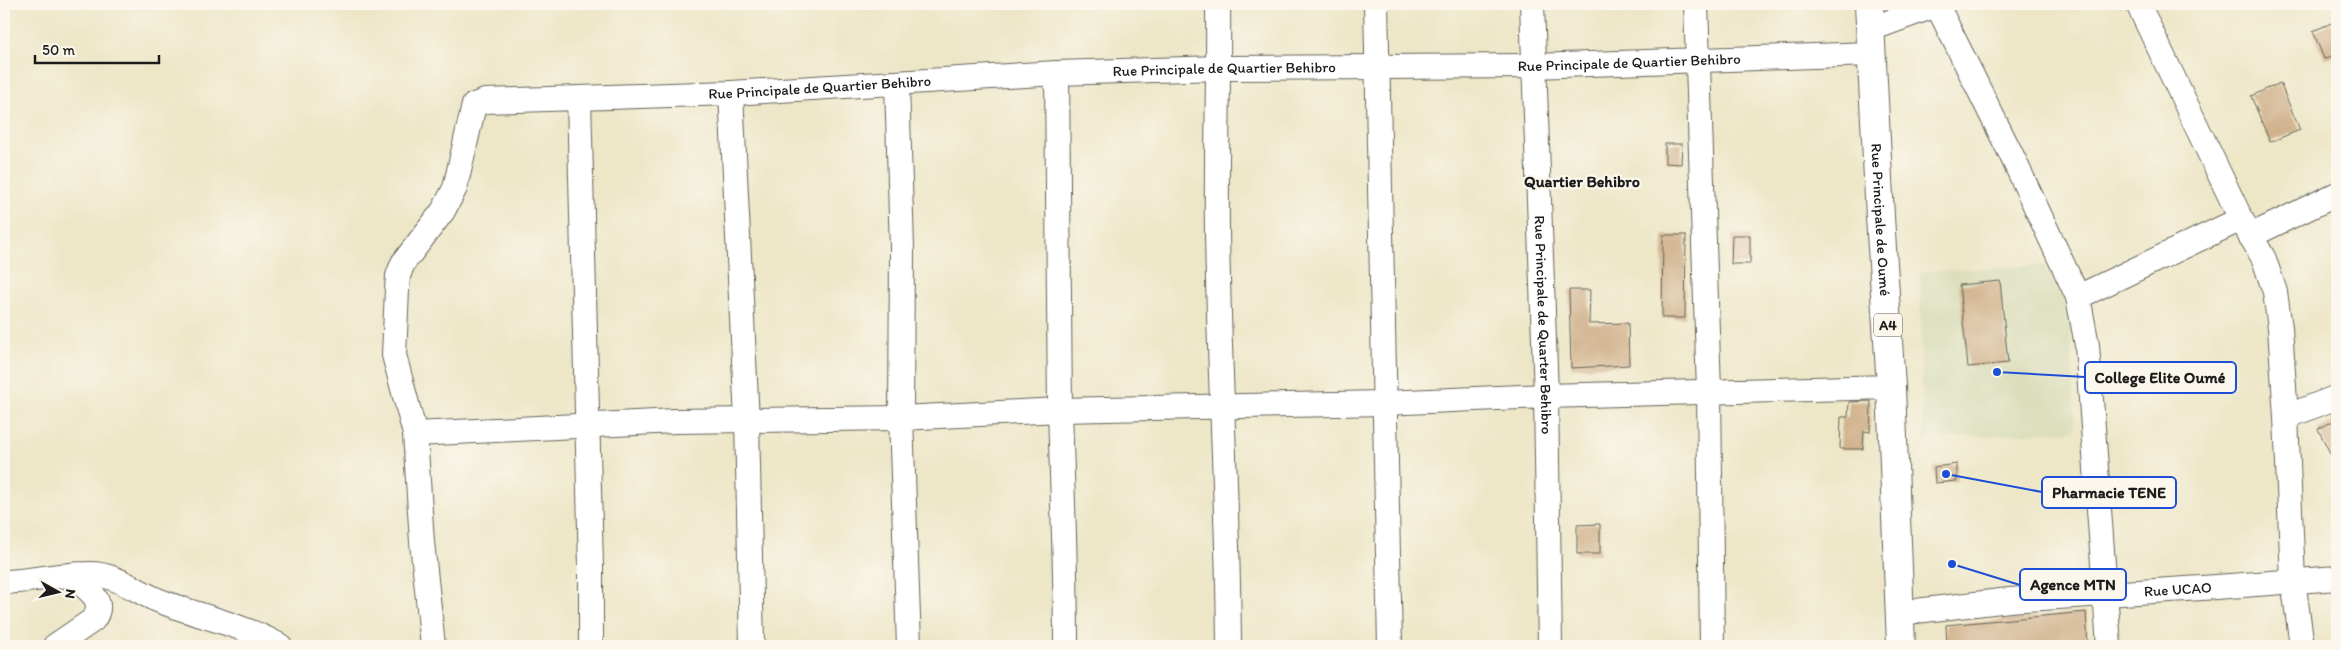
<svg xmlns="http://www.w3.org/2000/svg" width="2341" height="650" viewBox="0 0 2341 650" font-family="Itim,sans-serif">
<rect width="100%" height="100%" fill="#fbf7ec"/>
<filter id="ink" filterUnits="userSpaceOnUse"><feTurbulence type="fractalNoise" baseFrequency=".02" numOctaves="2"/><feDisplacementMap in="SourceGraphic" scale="10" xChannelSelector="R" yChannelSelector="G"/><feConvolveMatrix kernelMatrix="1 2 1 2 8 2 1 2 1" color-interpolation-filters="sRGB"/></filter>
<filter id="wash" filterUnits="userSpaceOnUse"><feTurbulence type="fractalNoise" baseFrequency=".0096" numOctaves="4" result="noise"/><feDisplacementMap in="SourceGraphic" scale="20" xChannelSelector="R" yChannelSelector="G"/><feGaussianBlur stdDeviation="1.12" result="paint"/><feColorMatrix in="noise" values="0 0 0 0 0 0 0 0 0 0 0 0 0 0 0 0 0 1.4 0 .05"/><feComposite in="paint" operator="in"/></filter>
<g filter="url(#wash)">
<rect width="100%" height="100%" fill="#ede6c7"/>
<path fill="#dbdebc" d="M2044,265L2070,313L2075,431L1923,439L1920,272Z"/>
<g id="blocks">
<path fill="#d1b38e" d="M2334,22L2337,30V54L2324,59L2313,31Z
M2280,83L2300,130L2270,142L2251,96Z
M1665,144H1682L1681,164L1665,163Z
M1663,235H1686L1685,318H1662Z
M1732,235H1750V264H1731Z
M2000,281L2008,363L1968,367L1959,285Z
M1569,290H1590L1589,324L1628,323L1629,365L1571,368Z
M1871,401L1870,432L1864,431L1863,449H1840L1841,417H1848L1849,402Z
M2337,419V467L2318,429Z
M1957,464V481L1935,483L1934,467Z
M1600,524V554H1577V525Z
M2086,612L2088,646H1947L1946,625Z"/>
</g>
</g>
<g filter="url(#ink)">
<use href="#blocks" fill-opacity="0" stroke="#656358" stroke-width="1"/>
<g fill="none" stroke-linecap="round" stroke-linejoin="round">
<defs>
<g id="minor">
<path d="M1218,4C1219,79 1216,155 1217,231C1219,369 1228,508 1229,646"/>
<path d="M1376,4L1390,646"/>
<path id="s1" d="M1532,4L1546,396L1550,646"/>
<path d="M1696,4L1709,391L1712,646"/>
<path d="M2138,4L2241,219L2264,259L2275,292L2280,328L2286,417L2293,580L2302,646"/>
<path d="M1937,5L2011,154L2078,297L2087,345L2109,646"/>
<path d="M1871,29L1939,4"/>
<path d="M1057,73C1057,185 1058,296 1060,407C1062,487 1066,566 1066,646"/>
<path d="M731,93L747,421L752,646"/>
<path d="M579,98L591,567V646"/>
<path d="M2250,236L2337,194"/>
<path d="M2078,297L2241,219"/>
<path d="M2286,417L2337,397"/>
<path d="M415,434L675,421L901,418L902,249L897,83"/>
<path d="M4,582C32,581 60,574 88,574C113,573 133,589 155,599C196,616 242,624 280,646"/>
<path id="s2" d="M1899,613L2009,600L2202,588L2337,578"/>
<path d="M55,646L93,620C108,600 86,588 72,576"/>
<path id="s3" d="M433,646L422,542L415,434L394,355L397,290L398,276L403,263L443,211L455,188L474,105L485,101L731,93L1057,73L1219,68L1534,66L1871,54"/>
<path d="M909,646L901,418L1060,410L1384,403L1546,396L1891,387"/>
</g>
<g id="major">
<path id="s4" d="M1869,4L1880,217L1891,387L1901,646"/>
</g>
</defs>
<use href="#minor" stroke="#656358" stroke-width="26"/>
<use href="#major" stroke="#656358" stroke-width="30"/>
<use href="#minor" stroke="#fff" stroke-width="24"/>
<use href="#major" stroke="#fff" stroke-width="28"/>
</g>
</g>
<g text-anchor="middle" stroke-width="4.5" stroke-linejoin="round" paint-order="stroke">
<rect fill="#fbf7ec" stroke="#5f5e5a" stroke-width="1" x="1874" y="313.5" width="28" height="23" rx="4"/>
<g font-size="14" font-weight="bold" fill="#1c1c1c">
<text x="1888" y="330">A4</text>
</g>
<g font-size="15" fill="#1c1c1c" stroke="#fbf7ec">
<text dy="5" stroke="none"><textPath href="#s3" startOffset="1721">Rue Principale de Quartier Behibro</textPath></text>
<text dy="5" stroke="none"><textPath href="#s3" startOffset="1316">Rue Principale de Quartier Behibro</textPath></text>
<text dy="5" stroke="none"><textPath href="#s3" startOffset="911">Rue Principale de Quartier Behibro</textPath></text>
<text dy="5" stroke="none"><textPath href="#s4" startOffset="216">Rue Principale de Oumé</textPath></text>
<text dy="5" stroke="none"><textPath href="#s1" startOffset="321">Rue Principale de Quarter Behibro</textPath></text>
<text dy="5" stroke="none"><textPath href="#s2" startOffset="280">Rue UCAO</textPath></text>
</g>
<g font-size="16" font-weight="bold" fill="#1c1c1c" stroke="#fbf7ec">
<text x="1582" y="187">Quartier Behibro</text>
</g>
</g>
<path fill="none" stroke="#1d4ed8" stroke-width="2" d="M1997 372L2085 377M1946 474L2042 492M1952 564L2020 585"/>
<g fill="#1d4ed8" stroke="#fbf7ec" stroke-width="2">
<circle cx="1997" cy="372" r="5"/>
<circle cx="1946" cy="474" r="5"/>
<circle cx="1952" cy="564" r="5"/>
</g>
<g fill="#fbf7ec" stroke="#1d4ed8" stroke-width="2">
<rect x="2085" y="362" width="151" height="31" rx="5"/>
<rect x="2042" y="477" width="134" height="31" rx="5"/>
<rect x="2020" y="569" width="106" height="31" rx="5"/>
</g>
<g font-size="16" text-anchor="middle" font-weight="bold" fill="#1c1c1c">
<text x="2160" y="383">College Elite Oumé</text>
<text x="2109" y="498">Pharmacie TENE</text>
<text x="2073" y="590">Agence MTN</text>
</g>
<rect width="2341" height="650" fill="none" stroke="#fbf7ec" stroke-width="20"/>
<g transform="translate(58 592) rotate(98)" stroke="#fbf7ec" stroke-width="4" paint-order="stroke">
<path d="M0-4L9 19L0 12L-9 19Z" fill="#1c1c1c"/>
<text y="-8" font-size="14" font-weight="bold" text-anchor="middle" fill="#1c1c1c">N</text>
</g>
<path d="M35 55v8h124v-8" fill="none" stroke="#1c1c1c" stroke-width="2.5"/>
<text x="42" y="55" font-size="15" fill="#1c1c1c" stroke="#fbf7ec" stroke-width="4" paint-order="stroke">50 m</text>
</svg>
